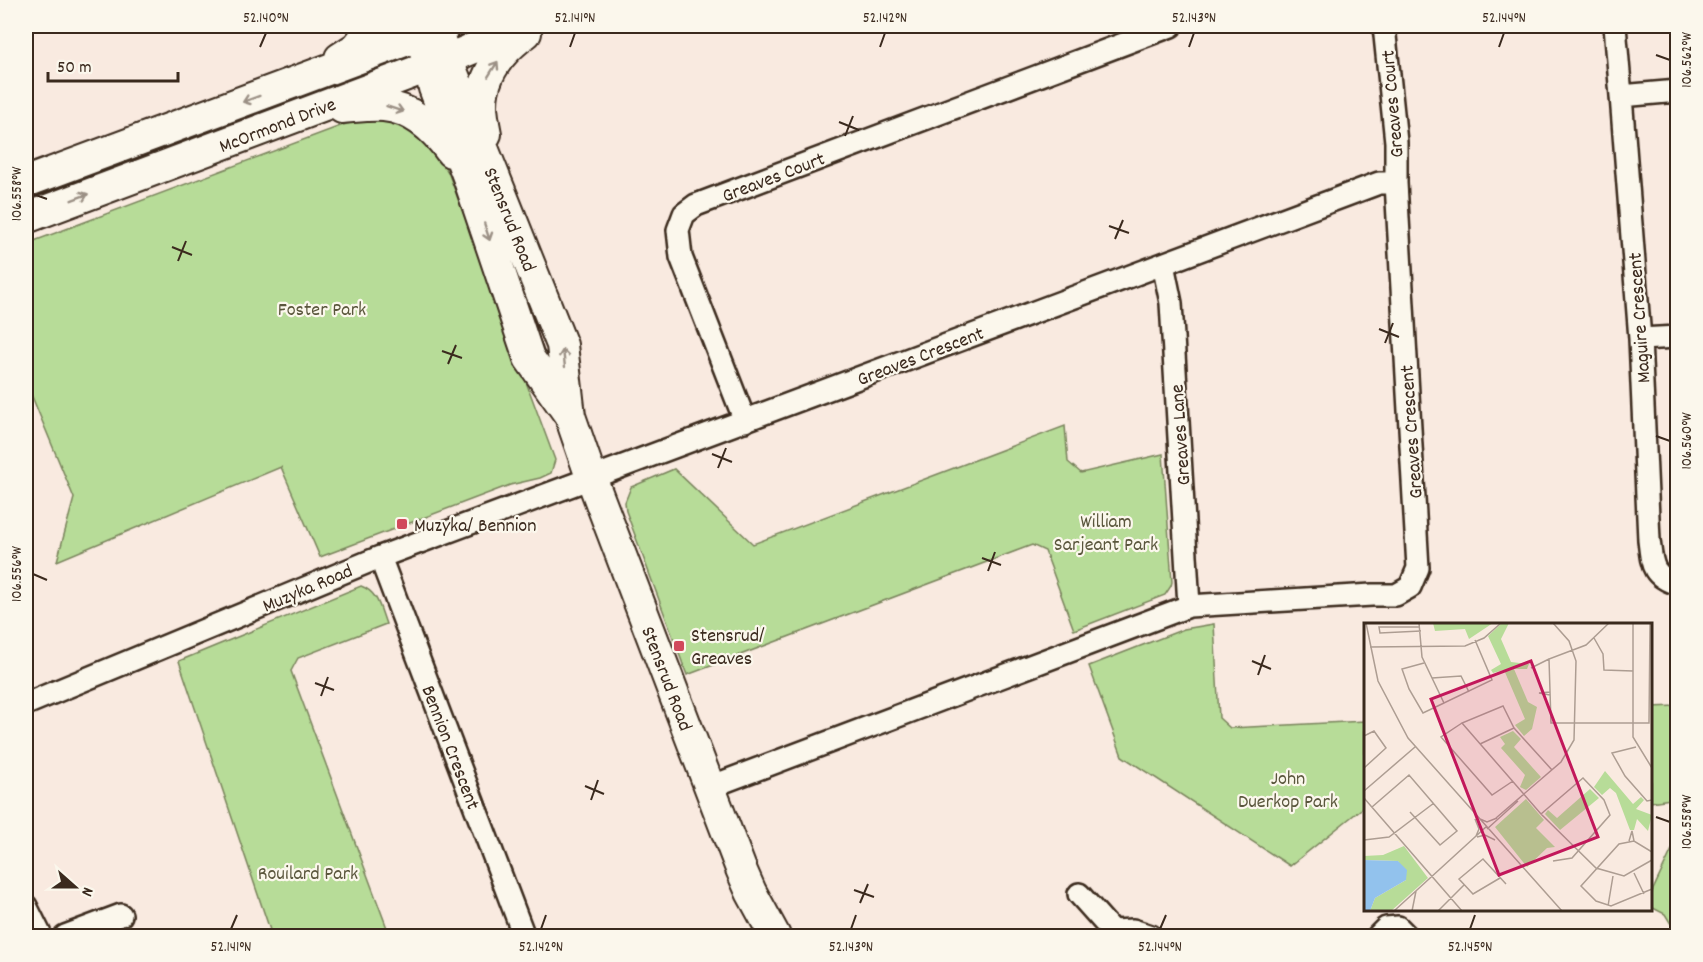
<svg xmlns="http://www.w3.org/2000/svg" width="1703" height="962" viewBox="0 0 1703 962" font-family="Dekko,sans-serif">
<rect width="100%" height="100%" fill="#f9eae0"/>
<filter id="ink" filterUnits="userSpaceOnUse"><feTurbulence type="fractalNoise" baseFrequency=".0167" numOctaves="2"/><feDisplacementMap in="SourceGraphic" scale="12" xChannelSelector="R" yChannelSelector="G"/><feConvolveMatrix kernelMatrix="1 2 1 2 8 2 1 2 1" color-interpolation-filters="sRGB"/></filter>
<g filter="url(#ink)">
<path fill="#b7dc98" stroke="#79835b" stroke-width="1.5" d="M387,118L413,126L432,146L448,172L555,460L551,473L540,478L510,485L320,557L281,467L57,561L74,498L26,382V244L343,125L359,121Z
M1065,426L1068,462L1081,473L1163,454L1172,582L1171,586L1165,595L1074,630L1045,551L1032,545L687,675L626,511L625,502L631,487L674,469L753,544Z
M361,586C378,592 380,608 386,624L298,658L291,671L390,936H272L179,661Z
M1214,624L1219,718L1230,728L1365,721V806L1290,866L1122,756L1089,666L1184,629Z
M1677,706V798L1651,802V707Z
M1677,839L1678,929L1676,932L1665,914L1651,907V894Z"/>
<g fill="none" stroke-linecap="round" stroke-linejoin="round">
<defs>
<path id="street" d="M1384,26L1396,142V183
M1615,26L1621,96
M1678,91L1621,96L1640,339L1649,540C1652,564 1651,576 1678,584
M1163,264L1171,303L1189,606
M1640,339L1678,337
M745,421L681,257L678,230L684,214L696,205L1171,26
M380,557L524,936
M26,704L380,557L1379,183H1396L1418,568L1410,587L1396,595H1372L1189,606L710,787
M1079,894L1112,931
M26,906L41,936
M65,936L121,915
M1107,936L1112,931L1133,930L1151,936
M1378,936L1386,928L1398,927L1407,936"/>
<path id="secondary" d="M434,26L562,345L570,416L591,477L741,869L751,892L775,936
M424,47L434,88L468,177L529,358L568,413
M340,58L357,47L373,26
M342,108C356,107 371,105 384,106C413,109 435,129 451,152
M486,134C484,124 482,114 482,105C482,74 502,50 526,33
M26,182L445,26
M26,218L428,67L527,26"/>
</defs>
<use href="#street" stroke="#3b2a1e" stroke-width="26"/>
<use href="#secondary" stroke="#3b2a1e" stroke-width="34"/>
<use href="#street" stroke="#fbf7ec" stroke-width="21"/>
<use href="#secondary" stroke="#fbf7ec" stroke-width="30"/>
</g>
<defs><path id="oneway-shaft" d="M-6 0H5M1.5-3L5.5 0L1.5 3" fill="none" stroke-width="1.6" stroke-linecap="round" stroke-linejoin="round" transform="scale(1.5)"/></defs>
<g stroke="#9b9085">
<use href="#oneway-shaft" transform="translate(493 69) rotate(-58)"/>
<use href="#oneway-shaft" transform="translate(251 99) rotate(160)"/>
<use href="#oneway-shaft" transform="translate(395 109) rotate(18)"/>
<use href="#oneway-shaft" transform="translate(80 197) rotate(-21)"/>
<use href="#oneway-shaft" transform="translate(487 232) rotate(72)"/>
<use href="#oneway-shaft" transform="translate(564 358) rotate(-96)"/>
</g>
</g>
<path fill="none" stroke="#3b2a1e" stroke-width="2" d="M260,47L266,33M570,47L575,33M880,47L885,33M1189,47L1194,33M1499,47L1504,33M1656,55L1670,60M839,122L859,130M845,136L853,116M33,194L47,199M1109,226L1129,233M1115,239L1123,220M172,247L192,255M178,261L186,241M1379,329L1399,337M1385,343L1393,323M442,351L462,358M448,364L456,345M1656,436L1670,441M712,454L732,462M718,468L726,448M982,558L1001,565M988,571L995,552M33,574L47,580M1252,661L1271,669M1258,675L1265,655M315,683L334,690M321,696L328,677M585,786L604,794M591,800L598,780M1656,817L1670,822M854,890L874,897M860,903L868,884M231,929L237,915M541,929L546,915M851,929L856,915M1160,929L1166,915M1470,929L1475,915"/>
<g fill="#d1495b" stroke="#fbf7ec" stroke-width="2">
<rect x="396" y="518" width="12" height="12" rx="3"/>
<rect x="673" y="640" width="12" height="12" rx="3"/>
</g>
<g text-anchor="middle" stroke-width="4.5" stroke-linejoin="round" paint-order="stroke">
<g font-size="20" fill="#3b2a1e" stroke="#fbf7ec">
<text transform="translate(1391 104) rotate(-95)" y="7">Greaves Court</text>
<text transform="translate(277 124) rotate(-21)" y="7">McOrmond Drive</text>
<text transform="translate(773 176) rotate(-21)" y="7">Greaves Court</text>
<text transform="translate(511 219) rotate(68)" y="7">Stensrud Road</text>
<text transform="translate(1638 318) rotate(-94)" y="7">Maguire Crescent</text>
<text transform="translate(920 355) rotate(-21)" y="7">Greaves Crescent</text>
<text transform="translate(1410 432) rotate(-94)" y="7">Greaves Crescent</text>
<text transform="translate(1179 435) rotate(-94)" y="7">Greaves Lane</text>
<text transform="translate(307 587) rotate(-23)" y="7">Muzyka Road</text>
<text transform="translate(668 678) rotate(69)" y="7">Stensrud Road</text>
<text transform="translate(452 747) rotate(69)" y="7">Bennion Crescent</text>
</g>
<g font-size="20" fill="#5a563c" stroke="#fbf7ec">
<text x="322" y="315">Foster Park</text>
<text x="1106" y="527">William<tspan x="1106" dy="23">Sarjeant Park</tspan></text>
<text x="1288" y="784">John<tspan x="1288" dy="23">Duerkop Park</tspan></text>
<text x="308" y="879">Rouilard Park</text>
</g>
<g font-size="20" fill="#3b2a1e" stroke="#fbf7ec" text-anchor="start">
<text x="414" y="531">Muzyka/ Bennion</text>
<text x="691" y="641">Stensrud/<tspan x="691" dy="23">Greaves</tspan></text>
</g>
</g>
<g transform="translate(1364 623)">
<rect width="288" height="288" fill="#f9eae0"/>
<path d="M69,0H129L105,16L101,6L71,8ZM138,0H145L137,16L147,39L165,41L163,46H150L164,79L173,84L168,106L160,113L151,102L161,96L140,47L129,50L127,47L137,41L124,13ZM149,108L157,116L150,124L177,154L162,167L156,164L161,152L137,125L141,121L136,114ZM241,148L269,181L277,174L280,177L272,186L288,192L284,208L273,196L270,207H266L252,170L246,165L238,172L230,164ZM226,166L235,175L196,207L181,191L184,187L193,195ZM162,176L180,197L172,205L191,224L183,225L163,244L131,204ZM40,223L64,255L27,288H6L11,275L42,257L34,238L0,237V233L19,232Z" fill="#b7dc98"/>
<path d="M0,237L34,238L43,247L42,257L11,275L6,288H0Z" fill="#92c2ed"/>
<path fill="none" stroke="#ad9d92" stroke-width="1.5" d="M2,0L14,58L44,115L198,288M55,0L58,34L80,80L128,57L111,17M245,0L222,22L185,36L187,100H285L286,0M269,0V114L288,145M56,4H15L16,10L57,8M230,15L239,31L240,47L269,48M6,24L101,23L120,15L137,0M60,40L38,46L45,66L59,90L80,80M167,45L185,36M68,55L97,53L105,69M186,69L175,70L186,72M98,100L77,114L128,172L149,158M0,113L10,108L22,125L0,145M116,121L150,105M272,124L248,130L261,153L283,178L288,177M188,147L150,105L139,83L98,100L177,191L232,245L260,253L288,237M0,168L51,124M0,175L98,288M8,184L45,152L93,208L76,222L46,189M177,191L219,155L240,177L246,192L208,235L189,238M132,195L197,139L210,117L212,38L205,18L189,0M111,196L115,206L112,213M116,196L123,199L133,195M123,206L154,178M113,214L121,212L131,217M0,217L25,214L70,180M265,218L268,208L270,218M288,229L270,218L255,221L217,263L232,278L247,283L288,266M270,250L280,271M136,255L109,271L95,256L119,236L142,261M244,283L249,253M30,288L123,203M48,288L52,268M74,288L100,262"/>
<path fill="#c2185b" fill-opacity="0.15" stroke="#c2185b" stroke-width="3" d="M167,38L234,214L135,252L67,76Z"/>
<rect width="288" height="288" fill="none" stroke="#3b2a1e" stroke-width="3"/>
</g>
<rect width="1703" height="962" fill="none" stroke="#fbf7ec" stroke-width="66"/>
<g transform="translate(75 887) rotate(111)" stroke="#fbf7ec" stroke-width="4.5" paint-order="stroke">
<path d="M0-4.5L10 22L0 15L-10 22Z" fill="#3b2a1e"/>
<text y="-9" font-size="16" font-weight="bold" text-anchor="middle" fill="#3b2a1e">N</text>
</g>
<path d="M48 72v9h130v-9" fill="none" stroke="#3b2a1e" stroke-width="3"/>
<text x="57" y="72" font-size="18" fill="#3b2a1e" stroke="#fbf7ec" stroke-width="4.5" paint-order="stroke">50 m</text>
<rect x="33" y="33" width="1637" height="896" fill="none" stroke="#3b2a1e" stroke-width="2"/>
<g font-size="15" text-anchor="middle" fill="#3b2a1e">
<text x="266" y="22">52.140°N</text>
<text x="575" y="22">52.141°N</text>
<text x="885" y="22">52.142°N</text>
<text x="1194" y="22">52.143°N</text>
<text x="1504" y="22">52.144°N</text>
<text transform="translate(1686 60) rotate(-90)" y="5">106.562°W</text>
<text transform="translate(16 194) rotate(-90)" y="5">106.558°W</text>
<text transform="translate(1686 441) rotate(-90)" y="5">106.560°W</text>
<text transform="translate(16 574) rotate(-90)" y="5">106.556°W</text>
<text transform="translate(1686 822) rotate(-90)" y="5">106.558°W</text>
<text x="231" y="951">52.141°N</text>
<text x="541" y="951">52.142°N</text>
<text x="851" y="951">52.143°N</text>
<text x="1160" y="951">52.144°N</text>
<text x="1470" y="951">52.145°N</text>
</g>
</svg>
